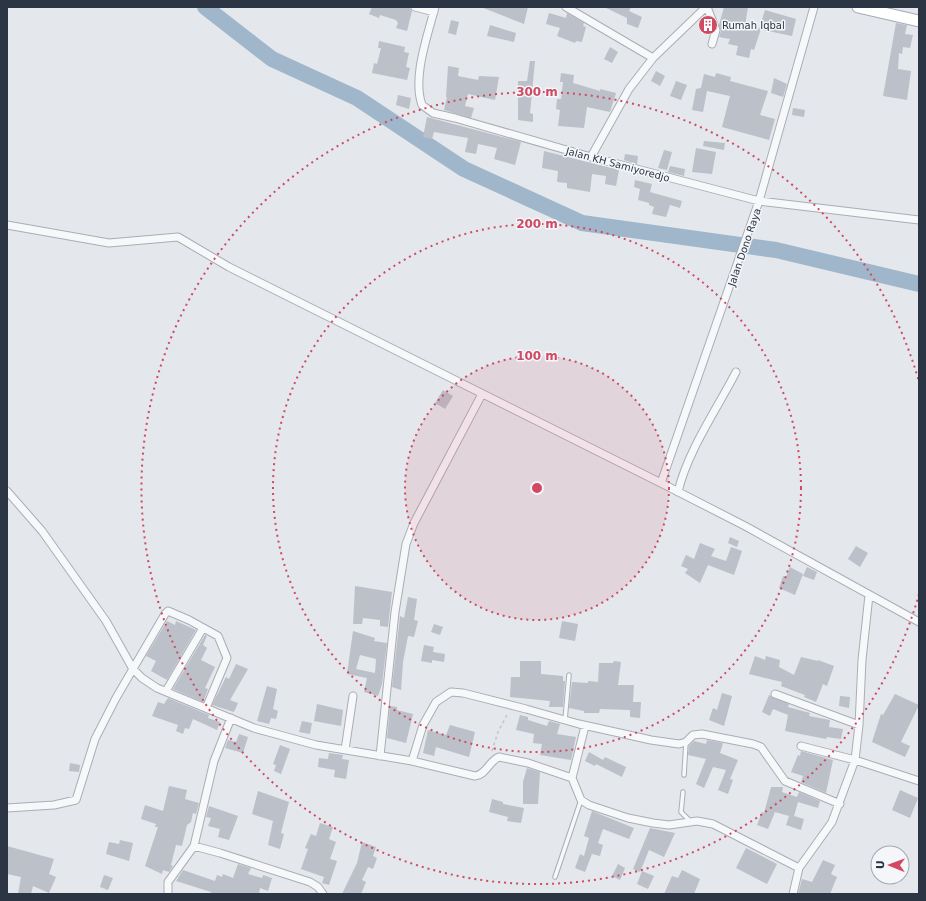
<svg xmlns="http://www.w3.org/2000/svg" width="926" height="901" viewBox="0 0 926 901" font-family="'DejaVu Sans',sans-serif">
<rect width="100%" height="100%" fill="#e4e7ec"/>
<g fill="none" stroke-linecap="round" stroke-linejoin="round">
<path stroke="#9fb6cb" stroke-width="16" d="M205,7L272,59L357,98L464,169L582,223L776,250L919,284"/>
</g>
<path fill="#bbc0c9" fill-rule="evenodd" d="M372,7L410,8L412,11L407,31L396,28L398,23L396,20L380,15L379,18L369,14Z
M481,7H528L524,24Z
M604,7H631L629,11L642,17L638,28L627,24V18Z
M724,7H748L745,26L761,29L754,50L751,49L749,58L736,55L738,46L728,44L730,39L719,37L721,31L719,25Z
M765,10L796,19L792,36L759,29Z
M549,13L566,18L567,13L584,23L583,26L586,27L582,42L576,41L575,43L557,36L560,28L546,24Z
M706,19L711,30L707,32L703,21Z
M451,20L459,22L456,35L448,33Z
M896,23L907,25L905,34L913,35L910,48L903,47L902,54L899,53L898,69L911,71L907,100L883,96Z
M490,25L516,33L514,42L487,36Z
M379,41L405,47L404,52L409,53L406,67L410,68L407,80L372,73L374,63L377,64L381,48H378Z
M610,47L618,52L612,63L604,59Z
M530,61H535L530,113L533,114V122L518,120V81H527Z
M448,66L459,68L458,76L478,80L479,76L499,77L495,100L468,94L465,106L474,108L471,118L444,110L447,97H446Z
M656,71L665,76L660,86L651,81Z
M561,73L574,75L573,83L600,91V89L616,93L610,112L587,107L584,128L558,126L560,110L556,109L557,99H561L563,82H560Z
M716,73L731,77L730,81L768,91L760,115L775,119L769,140L722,127L730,96L707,91L703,112L692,110L696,89L701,88L704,74L715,77Z
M774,78L787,84L783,97L771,93Z
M676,81L687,85L681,100L670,96Z
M398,95L411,98L409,109L396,105Z
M793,108L805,110L804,117L792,115Z
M427,117L521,142L515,165L494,159L497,148L478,144L476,154L465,152L468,138L434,132L432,139L423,137Z
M704,141L725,143L724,150L703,146Z
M696,148L716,152L712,174L692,172Z
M664,150L672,152L667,170L658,168Z
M544,151L619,170L616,186L605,184L606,176L592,174L590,192L567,188V183L557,182L558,171L542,168Z
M625,154L638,156L637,164L624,160Z
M670,166L685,169L684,176L668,172Z
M635,180L652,184L650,192L682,201L680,208L670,205L666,217L652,214L654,207L649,205V203L638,200L640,189L634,187Z
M443,390L453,396L445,409L435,403Z
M730,537L739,541L737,547L728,543Z
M700,543L715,549L711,556L726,561L731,547L742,551L734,575L708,565L700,583L685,573L688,569L681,566L686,555L694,559Z
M856,546L868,553L860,567L848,559Z
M790,567L803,574L795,595L779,588L783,576L786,577Z
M807,567L817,572L814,580L803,576Z
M355,586L392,592L388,627L380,626V620L363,618L362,624H353Z
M408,597L417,599L414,620L418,621L414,637L408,636L403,662L401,690L392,687L400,616L404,618Z
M167,621L175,625L176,621L196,630L167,680L151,671L156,661L146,656Z
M562,621L578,624L575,641L559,638Z
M434,624L443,627L440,635L431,632Z
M353,631L375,638L374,641L387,643L382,684L378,696L364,692L367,678L347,674ZM360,655L376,659L375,673L356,669Z
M205,635L207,636L203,645L207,648L201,660L215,667L205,688L208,689L203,702L173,689Z
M424,645L434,647L433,652L445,654L444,662L432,660V663L421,661Z
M755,656L765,660L766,656L780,660L779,667L794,675L801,657L818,661V660L834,666L827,686L823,684L816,702L804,697L805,695L781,686L782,682L749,674Z
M520,661H541V674L563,676V681H565L563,707H549L550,701L510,697L511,677H520Z
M614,661L621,662L618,685H634L633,702H641L640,718L630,717V710L600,709L599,713H584V711L569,708L572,682L588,683V681L598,682L599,663H613Z
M236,664L248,669L230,700L238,703L234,712L212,705L226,677L229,679Z
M267,686L277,689L273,709L278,711L276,719L271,718L269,724L257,721Z
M722,693L732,696L724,726L709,720L713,708L717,710Z
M895,694L919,705L901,742L910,746L905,757L872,742L881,714L883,715Z
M769,695L789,704L788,707L810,713L809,716L830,720L829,727L843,729L841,739L827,737L826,739L785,731L788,715L773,709L770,716L762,712Z
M840,696L850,697L849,708L839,706Z
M168,698L209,715L208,718L220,722L217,730L193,719L189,729L185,728L183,734L176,731L178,725L152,716L158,702L164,704Z
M317,704L343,710L341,726L314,721Z
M390,706L397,707V710L413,714L406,743L387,738Z
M520,715L528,717V720L547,726L549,721L560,724L557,734L576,737L571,760L540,755L542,744L533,743L534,734L516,730Z
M302,721L312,723L310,734L299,732Z
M450,725L475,732L469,757L436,747L434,756L423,753L428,730L446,735Z
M239,734L248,737L243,753L225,748L228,740L236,742Z
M707,740L723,743L720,753L738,760L730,779L733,780L728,794L718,790L726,770L713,767L704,788L696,784L706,759L688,755L689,746L694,741L706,744Z
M280,745L290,749L281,774L274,771L276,765L273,764Z
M801,751L833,760L826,793L801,782L803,776L791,772L798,755L800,756Z
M589,752L603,760L605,757L626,767L622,777L596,764L595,766L585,761Z
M329,753L343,755L342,759L349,760L346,779L334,777L335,770L318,767L319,758L328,759Z
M70,763L80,765L79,772L69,771Z
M527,768L540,772L538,804H523V782Z
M169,786L187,790L185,799L199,803L196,814L193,813L191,822L187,825L182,846L176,845L171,865L173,866L169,872L163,870L162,874L145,866L158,827H155L156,824L141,819L145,805L163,811Z
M771,787H783L782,792L797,797L799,792L820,801L818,808L798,802L794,816L804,819L801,830L786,825L789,816L775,812L768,829L757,825L762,812L764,813Z
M900,790L918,798L910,818L892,810Z
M258,791L289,802L281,833L284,834L280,849L268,845L273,821L252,814Z
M492,799L503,802V804L524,808L521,823L507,821L508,817L489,812Z
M209,806L238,816L229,840L218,837L220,829L208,826L211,818L206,817Z
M592,811L634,828L629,839L603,829L598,843L603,845L600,856L592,854L585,872L575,868L580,854L584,856L589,838L584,836Z
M320,823L333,827L329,839L336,842L330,859L337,861L329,885L322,883L324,877L301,869L308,849L305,848L311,834L316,836Z
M650,828L675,833L664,857L649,850L640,872L633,869Z
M120,840L133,843L129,861L106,854L109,842L119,844Z
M362,842L376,847L373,856L377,858L373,869L368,867L362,880L366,882L361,894H342L357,863Z
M7,846L54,859L49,874L56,877L49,893L33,886L31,894H18L21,877L7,874Z
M746,848L777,864L767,884L736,868Z
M823,860L835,865L831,874L837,877L830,894H798L802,879L812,882Z
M238,864L251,868L248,874L262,878L263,875L272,878L268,891L260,888L259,894H210L211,892L176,881L183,870L215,881L217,875L222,877L223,874L233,878Z
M618,864L625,868L620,880L612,876Z
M682,870L700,879L694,894H664L672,876L678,878Z
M642,871L654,876L648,889L637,884Z
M104,875L113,878L108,890L100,887Z"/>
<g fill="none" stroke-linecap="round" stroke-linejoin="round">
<defs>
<path id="lane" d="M565,720L569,675
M684,775L686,742
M683,792L681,812L690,821
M555,877L581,800"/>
<path id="street" d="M415,7L434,12
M435,7C428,35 412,77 422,105L433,113L455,118L591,157L759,201L919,220
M566,7L653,58
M707,7L716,30L712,44
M591,157L629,89L653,58L706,7
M7,225L109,243L178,237L229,267L661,483L745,526L919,622
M661,483L759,201L814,7
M7,491L42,531L106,621L133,669L142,678L157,688L254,728L316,745L412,761L475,776C486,775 489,761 499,757L528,763L572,778L581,800L589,805L628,818L653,823L669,825L697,821L713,824L799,868L832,822L855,760L859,725L862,660L869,595
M678,492C687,452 717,409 736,372
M166,691L203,628
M775,694L859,725
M801,746L855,760L919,781
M345,750L353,696
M380,756L395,612L406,544L414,523L482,394
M412,761L423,725L436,702L451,692L463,693L526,709L579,724L651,740L679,744L686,742L693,735L702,734L753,744L761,747L785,781L840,804
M572,778L585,726
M7,808L54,805L76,800L95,739L116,698L165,614L168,611L189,620L218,636L227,658L206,708
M194,846L214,761L231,718
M168,894V882L194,846L220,853L310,882L318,887L323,894
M793,894L799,868"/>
<path id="primary" d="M858,7L919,21"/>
</defs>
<use href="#lane" stroke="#a9aeb6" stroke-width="5.5"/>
<use href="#street" stroke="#a9aeb6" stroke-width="9"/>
<use href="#primary" stroke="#a3acb8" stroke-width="13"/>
<path stroke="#c2c5cb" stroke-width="1.5" stroke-dasharray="3 3" stroke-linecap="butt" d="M492,751L498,732L508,713"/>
<use href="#lane" stroke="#f7f8fa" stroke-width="3.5"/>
<use href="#street" stroke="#f7f8fa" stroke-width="7"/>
<use href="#primary" stroke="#fff" stroke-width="11"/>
</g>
<circle cx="537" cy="488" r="132" fill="#cf4a62" fill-opacity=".12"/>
<g fill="none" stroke="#cf4a62" stroke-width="2" stroke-dasharray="2 4">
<circle cx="537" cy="488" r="132"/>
<circle cx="537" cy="488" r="264"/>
<path d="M919 594A396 396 0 1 1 919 382"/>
</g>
<defs>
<symbol id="building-disc" viewBox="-11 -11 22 22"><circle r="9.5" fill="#cf4a62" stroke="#f4f6f9"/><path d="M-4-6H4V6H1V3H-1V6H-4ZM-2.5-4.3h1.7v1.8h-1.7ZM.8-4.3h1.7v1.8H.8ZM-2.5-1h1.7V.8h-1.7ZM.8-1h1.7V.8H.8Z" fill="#fff"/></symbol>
</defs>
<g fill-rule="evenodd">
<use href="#building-disc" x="697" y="14" width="22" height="22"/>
</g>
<g text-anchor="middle" stroke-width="3" stroke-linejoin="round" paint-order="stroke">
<g font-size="10" fill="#2b3544" stroke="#f4f6f9" text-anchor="start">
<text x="722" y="29">Rumah Iqbal</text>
</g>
<g font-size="10" fill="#2b3544" stroke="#f4f6f9">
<text transform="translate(618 164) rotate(15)" y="4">Jalan KH Samiyoredjo</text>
<text transform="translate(744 247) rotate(-71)" y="4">Jalan Dono Raya</text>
</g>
</g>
<circle cx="537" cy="488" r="6" fill="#cf4a62" stroke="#f4f6f9" stroke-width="2"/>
<g font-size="12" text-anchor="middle" font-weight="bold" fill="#cf4a62" stroke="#f4f6f9" stroke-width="3" stroke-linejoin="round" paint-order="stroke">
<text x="537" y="96">300 m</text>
<text x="537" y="228">200 m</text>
<text x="537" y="360">100 m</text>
</g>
<rect width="926" height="901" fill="none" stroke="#2b3544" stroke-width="16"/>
<g transform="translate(890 865) rotate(271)"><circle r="19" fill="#f4f6f9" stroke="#a4a9b1"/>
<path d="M0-3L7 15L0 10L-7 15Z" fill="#cf4a62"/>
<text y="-6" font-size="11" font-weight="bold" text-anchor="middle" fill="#2b3544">U</text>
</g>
</svg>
